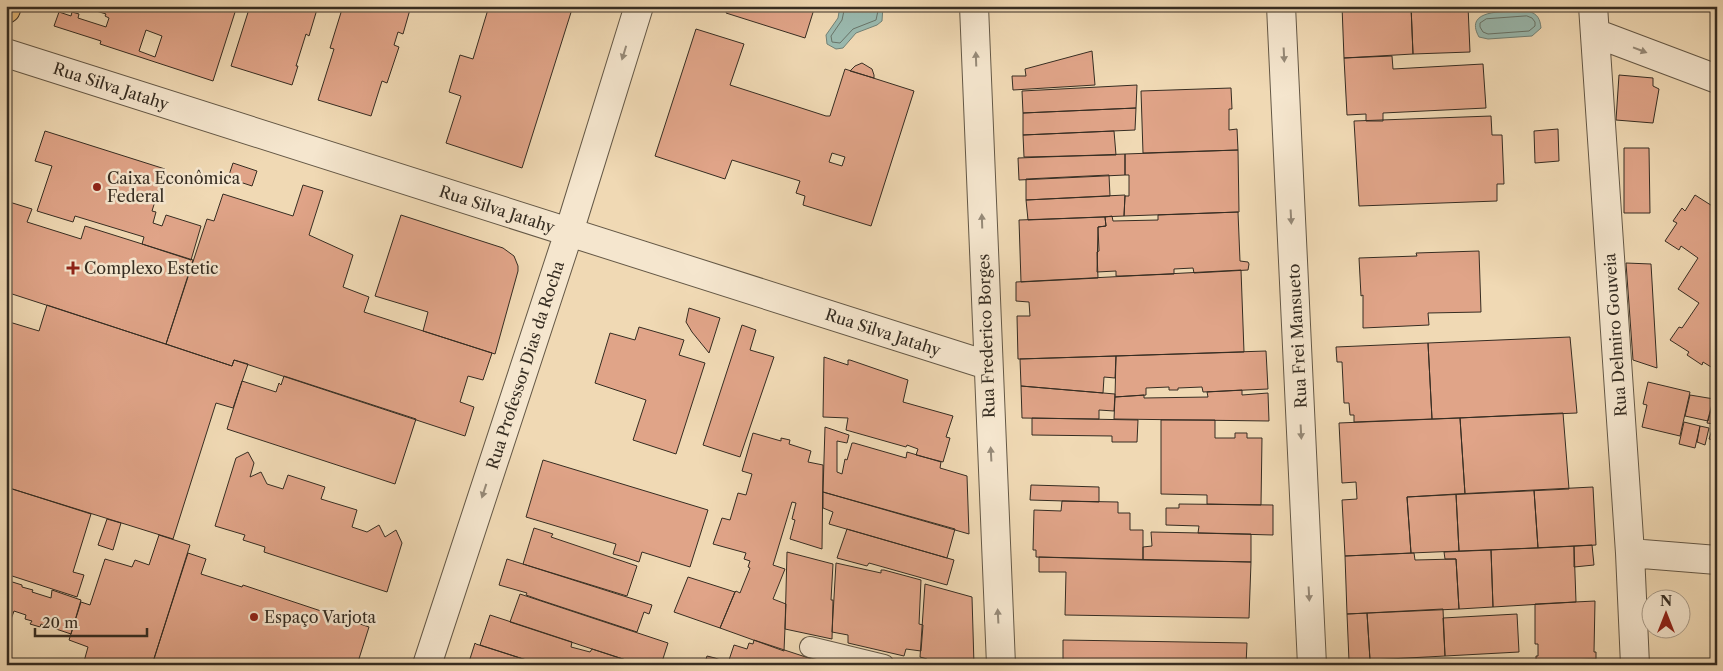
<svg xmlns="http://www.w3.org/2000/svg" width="1723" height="671" viewBox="0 0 1723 671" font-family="'Libre Caslon Text',serif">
<rect width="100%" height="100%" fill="#f0d9b4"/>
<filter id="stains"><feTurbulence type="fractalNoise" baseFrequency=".004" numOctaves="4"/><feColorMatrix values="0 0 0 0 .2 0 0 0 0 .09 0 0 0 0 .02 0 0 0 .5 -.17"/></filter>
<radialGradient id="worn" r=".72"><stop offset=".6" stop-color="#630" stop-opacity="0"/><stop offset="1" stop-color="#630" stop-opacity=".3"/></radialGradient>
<path fill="#9abab0" stroke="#728277" d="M840,6H883L882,21L877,25L856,33L843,48L836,49L827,44L826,35L838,18Z
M1528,11C1538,14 1540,19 1541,28L1532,36L1488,39L1479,37C1462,7 1510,12 1528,11Z"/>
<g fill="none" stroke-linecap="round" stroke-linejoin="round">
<path stroke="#687469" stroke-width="1" d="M845,6L842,20L831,36L832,42L840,43L853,29L876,20L879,6
M1527,16L1532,18L1535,22V26L1529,31L1488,34L1483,32L1480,27V23L1486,19Z"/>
</g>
<path fill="#e0a488" stroke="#362d22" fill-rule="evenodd" d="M80,6H237L213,81L100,44L101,41L54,26L59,12L71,16L72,12L79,14L78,18L106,27L109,18L105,16L106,14ZM146,30L162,36L155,57L139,51Z
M250,6H318L309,36L306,34L296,66H298L292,85L231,66Z
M343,6H411L403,34L398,32L394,45L399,47L387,83L382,81L371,116L318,100L334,49L330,48Z
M489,6H573L522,168L446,143L461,96L449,92L460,55L473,59Z
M728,6H815L805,38L726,13Z
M1342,6H1411L1413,54L1344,58Z
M1411,6H1468L1470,52L1413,54Z
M696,29L744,44L730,85L826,116H830L845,69L914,91L871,226L803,205L805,196L796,193L800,181L732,160L725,179L655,156ZM832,153L845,157L842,166L829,162Z
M1092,51L1095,85L1013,90L1012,76H1026L1025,69Z
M1392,56L1393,69L1483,64L1486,108L1383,113V121H1366V114L1347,115L1344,58Z
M862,63L872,69L874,75V78L850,71L855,66Z
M1619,75L1653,78V86L1659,89L1653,123L1616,120Z
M1137,85L1136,108L1023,113L1022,91Z
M1231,88L1232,109H1229V130L1237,129L1238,150L1143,153L1141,91Z
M1136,108L1135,130L1023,135V113Z
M1491,116L1492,135H1502L1504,184H1497V201L1359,206L1354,121Z
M1558,129L1559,161L1535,163L1534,131Z
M45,131L165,169L152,211L156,212L153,223L162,226L166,215L201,226L191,260L142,244L144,237L75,216L73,222L37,211L52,166L35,161Z
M1114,131L1116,155L1024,157L1023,135Z
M1624,148H1649L1650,213H1624Z
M1238,150L1239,212L1124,216L1125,196H1129V175H1125V154Z
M1125,154V175L1019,180L1018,158Z
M233,163L257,171L252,186L228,178Z
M1109,175L1110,196L1026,200V179Z
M303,185L323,191L309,235L353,255L343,287L369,297L364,312L492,353L483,380L468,376L460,402L474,407L465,436L234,360L232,366L166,344L207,219L214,221L223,194L293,216Z
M1125,195L1124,216L1028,220L1026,200Z
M1695,195L1717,209V368L1716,370L1703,362L1702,365L1687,355L1689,352L1670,340L1679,327L1682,328L1699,303L1678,289L1698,258L1681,246L1679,250L1665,241L1677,223L1673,221L1682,208L1685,211Z
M6,201L32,209L27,222L81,239L85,226L193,260L166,344L6,292Z
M1238,212L1240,261L1248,262L1249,264L1248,270L1194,273L1193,268L1174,269V274L1121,276H1116V271L1097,272L1098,227L1106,226L1105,217L1112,216L1113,221L1158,220V215Z
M401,215L503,248L514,256L518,266V271L495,354L423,331L428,312L375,296Z
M1105,217L1106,226L1098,227L1099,251L1097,252L1098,278L1021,282L1019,220Z
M1479,251L1481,312L1428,313L1429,325L1363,328V295L1361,296L1359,258L1417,256L1416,253Z
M1626,263L1651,264L1657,368L1633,360Z
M1241,270L1244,352L1018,359L1017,316H1030L1029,302L1016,301V282Z
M47,305L232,366L234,360L248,364L233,408L216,403L173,539L6,487V321L39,331Z
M689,308L720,318L709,353L692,332L686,322Z
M742,325L756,330L750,350L774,357L740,457L703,445Z
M639,327L684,340L679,355L705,363L676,454L633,440L646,400L595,383L610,333L635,340Z
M1570,337L1577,413L1432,419L1428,343Z
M1428,343L1432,419L1354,422V415H1350L1349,403H1344L1342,362H1337L1336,347Z
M1266,351L1268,389L1203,392L1202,387L1178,388V390H1169V387L1146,388V395L1115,397L1116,356Z
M1116,356L1115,378L1104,377L1103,393L1021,386L1020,359Z
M824,357L848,365V360H850L908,380L903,402L953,416L946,437L950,438L943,462L916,455L918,449L907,445L906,447L846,430L848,418L823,417Z
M284,376L416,419L395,484L227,429L242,381L276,392L279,383L281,385Z
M1648,382L1690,392L1680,436L1642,427L1647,405L1643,404Z
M1021,386L1115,394L1114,411L1099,410V419L1022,418Z
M1242,390V395L1268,393L1269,421L1114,419L1115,397L1144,395V398L1208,397L1207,392Z
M1690,395L1714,399L1708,421L1685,416Z
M1712,404L1717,405V441L1709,439L1714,424L1707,423Z
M1563,413L1569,489L1465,494L1460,418Z
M1032,418L1138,420L1137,442H1112V436L1032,435Z
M1460,418L1465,494L1407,497L1411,553L1345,556L1342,500L1357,499L1356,482L1342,483L1339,423Z
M1161,420H1215V438H1235V433H1247V438H1262L1261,505L1207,504V495L1161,494Z
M1684,422L1700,426L1695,448L1679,444Z
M1700,426L1709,428L1705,445L1697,442Z
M825,427L849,435L847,443L837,441V472L842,474L845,459L847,460L852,443H854L906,458L907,452L941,462L940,468L967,476L969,534L823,492Z
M753,433L781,441V438L790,440L789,444L811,451L808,462L823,465L822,549L790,539L795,520L792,519L796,503L792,502L773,565L785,569L773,599L786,604L784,651L720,628L735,592L736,591L740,593L750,568L748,567L750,561L744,559L746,553L713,544L722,518L730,520L738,493L746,495L752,474L742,471Z
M248,452L254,463L250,477L261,472L267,484L283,489L288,475L325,487L321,499L357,510L352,527L367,532L379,525L385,537L396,530L402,543L387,592L264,552L265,547L243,540L245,535L215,526L236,458Z
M543,460L708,510L690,567L642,552L639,562L624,557L613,554L616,544L526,517Z
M1031,485L1099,487V502L1030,500Z
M6,487L91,514L73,572L84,575L77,597L6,574Z
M1593,487L1596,545L1538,548L1534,490Z
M1534,490L1538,548L1459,551L1456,494Z
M823,492L955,529L947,558L829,524L833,512L823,508Z
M1456,494L1459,551L1411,553L1407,497Z
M1062,501L1118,502V513H1130V530H1143V560L1036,557V550H1033L1034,510L1061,511Z
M1179,504L1273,505V535L1198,533L1199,526L1166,525V508H1179Z
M107,519L121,523L113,550L98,545Z
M534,528L553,534L551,537L637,566L627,596L523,564Z
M847,529L954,560L947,585L869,563L867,566L837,558Z
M1151,532L1251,534V562L1143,560V547L1152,546Z
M159,535L190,545L152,665H83L88,647L69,640L81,602L90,605L105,559L132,567L135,560L149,565Z
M1592,545L1594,565L1574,567V546Z
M1574,546L1576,602L1493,607L1491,550Z
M1491,550L1493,607L1459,609L1456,559H1445L1444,552Z
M787,552L833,564L831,600H833L832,639L785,629Z
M188,553L206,559L201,574L242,587L243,585L369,627L357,665H152Z
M1414,553L1415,560L1456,559L1459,609L1347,614L1345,556Z
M1039,557L1251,562L1249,618L1065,615L1066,572H1039Z
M507,559L652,605L649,614L644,612L637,632L540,600L526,595L527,593L499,585Z
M836,563L881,573V570H884L921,580L919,624L923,625L921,651L906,649L904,656L848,643V635L832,632Z
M688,577L735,592L720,628L674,612Z
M6,580L22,585V587L33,590L32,592L51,598L52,590L81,600L71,634L41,624L40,627L30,624L32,621L25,619L26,615L14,611L6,633Z
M925,584L972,597L974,665H933L926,663L927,659L920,657Z
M520,594L668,643L661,665H641L510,622Z
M1595,601L1594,652H1596V659L1536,661V656H1538V644H1535V604Z
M1443,609L1445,656L1370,660L1367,613Z
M1367,613L1370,660L1349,661L1347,614Z
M1517,614L1519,652L1445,656L1443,618Z
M490,615L572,642L571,647L590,652L592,649L623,659L629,661L628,665H542L480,645Z
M754,640L824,663L825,659L845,665H734L728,663L734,645L747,649L749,643L753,644Z
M1063,640L1247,643L1246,665H1063Z
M475,643L476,644L542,665H468Z
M707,656L715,658L734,665H704Z"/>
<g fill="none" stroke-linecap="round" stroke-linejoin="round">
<defs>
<path id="service" d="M810,647L884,665"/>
<path id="minor" d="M974,6L1001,665
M1281,6L1312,665
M1593,6L1630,553L1635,665
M1595,33L1717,79
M6,53L987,365
M1630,553L1717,560
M427,665L569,232L639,6"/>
<path id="primary" d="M6,9L7,6"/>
</defs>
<use href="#service" stroke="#645846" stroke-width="22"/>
<use href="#minor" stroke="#645846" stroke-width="30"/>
<use href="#primary" stroke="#362d22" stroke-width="30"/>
<use href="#service" stroke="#f5e6ce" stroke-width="20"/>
<use href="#minor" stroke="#f5e6ce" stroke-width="28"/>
<use href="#primary" stroke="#e8bc7a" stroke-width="28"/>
</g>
<defs><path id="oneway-solid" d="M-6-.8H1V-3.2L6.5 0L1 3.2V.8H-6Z" transform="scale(1.25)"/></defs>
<g fill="#968a78">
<use href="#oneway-solid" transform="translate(1640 50) rotate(21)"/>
<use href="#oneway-solid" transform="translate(624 53) rotate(107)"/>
<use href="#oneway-solid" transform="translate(1284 55) rotate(87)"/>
<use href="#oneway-solid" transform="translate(976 59) rotate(-92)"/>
<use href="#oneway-solid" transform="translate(1291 217) rotate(87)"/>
<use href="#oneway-solid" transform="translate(982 221) rotate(-92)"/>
<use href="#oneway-solid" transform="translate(1301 432) rotate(87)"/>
<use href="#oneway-solid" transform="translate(991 454) rotate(-93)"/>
<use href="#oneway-solid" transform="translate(484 491) rotate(108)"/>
<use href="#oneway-solid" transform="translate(1309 594) rotate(87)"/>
<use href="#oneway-solid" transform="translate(998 616) rotate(-93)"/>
</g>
<g fill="#8f2418" stroke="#f5e6ce" stroke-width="2">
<circle cx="97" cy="187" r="5"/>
<path d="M70.5 260.5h5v5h5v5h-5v5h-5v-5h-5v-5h5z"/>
<circle cx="254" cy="617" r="5"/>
</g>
<g text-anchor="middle" stroke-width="5" stroke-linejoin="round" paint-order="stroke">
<g font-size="16" fill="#362d22" stroke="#f5e6ce">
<text transform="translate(111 86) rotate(18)" y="6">Rua Silva Jatahy</text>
<text transform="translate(497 209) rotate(18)" y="6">Rua Silva Jatahy</text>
<text transform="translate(883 332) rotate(18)" y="6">Rua Silva Jatahy</text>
<text transform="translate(1615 335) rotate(-94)" y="6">Rua Delmiro Gouveia</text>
<text transform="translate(986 336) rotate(-92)" y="6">Rua Frederico Borges</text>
<text transform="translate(1297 336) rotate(-93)" y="6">Rua Frei Mansueto</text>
<text transform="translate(525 365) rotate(-72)" y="6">Rua Professor Dias da Rocha</text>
</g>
<g font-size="16" fill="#362d22" stroke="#f5e6ce" text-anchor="start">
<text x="107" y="184">Caixa Econômica<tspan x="107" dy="18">Federal</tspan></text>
<text x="84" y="274">Complexo Estetic</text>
<text x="264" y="623">Espaço Varjota</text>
</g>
</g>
<rect width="1723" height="671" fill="none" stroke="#f0d9b4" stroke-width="25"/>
<rect x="8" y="8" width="1708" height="656" fill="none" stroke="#362d22" stroke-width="2.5"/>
<rect x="12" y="12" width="1698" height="646" fill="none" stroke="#362d22"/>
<g transform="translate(1666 614)"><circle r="24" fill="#f5e6ce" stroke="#a99c89"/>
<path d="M0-4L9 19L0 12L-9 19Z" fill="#8f2418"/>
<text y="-8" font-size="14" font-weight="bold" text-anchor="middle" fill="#362d22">N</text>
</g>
<path d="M35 628v8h112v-8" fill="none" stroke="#362d22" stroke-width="2.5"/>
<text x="42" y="628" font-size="15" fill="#362d22" stroke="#f5e6ce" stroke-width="4" paint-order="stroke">20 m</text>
<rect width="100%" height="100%" filter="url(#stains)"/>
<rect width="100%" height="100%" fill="url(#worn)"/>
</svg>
